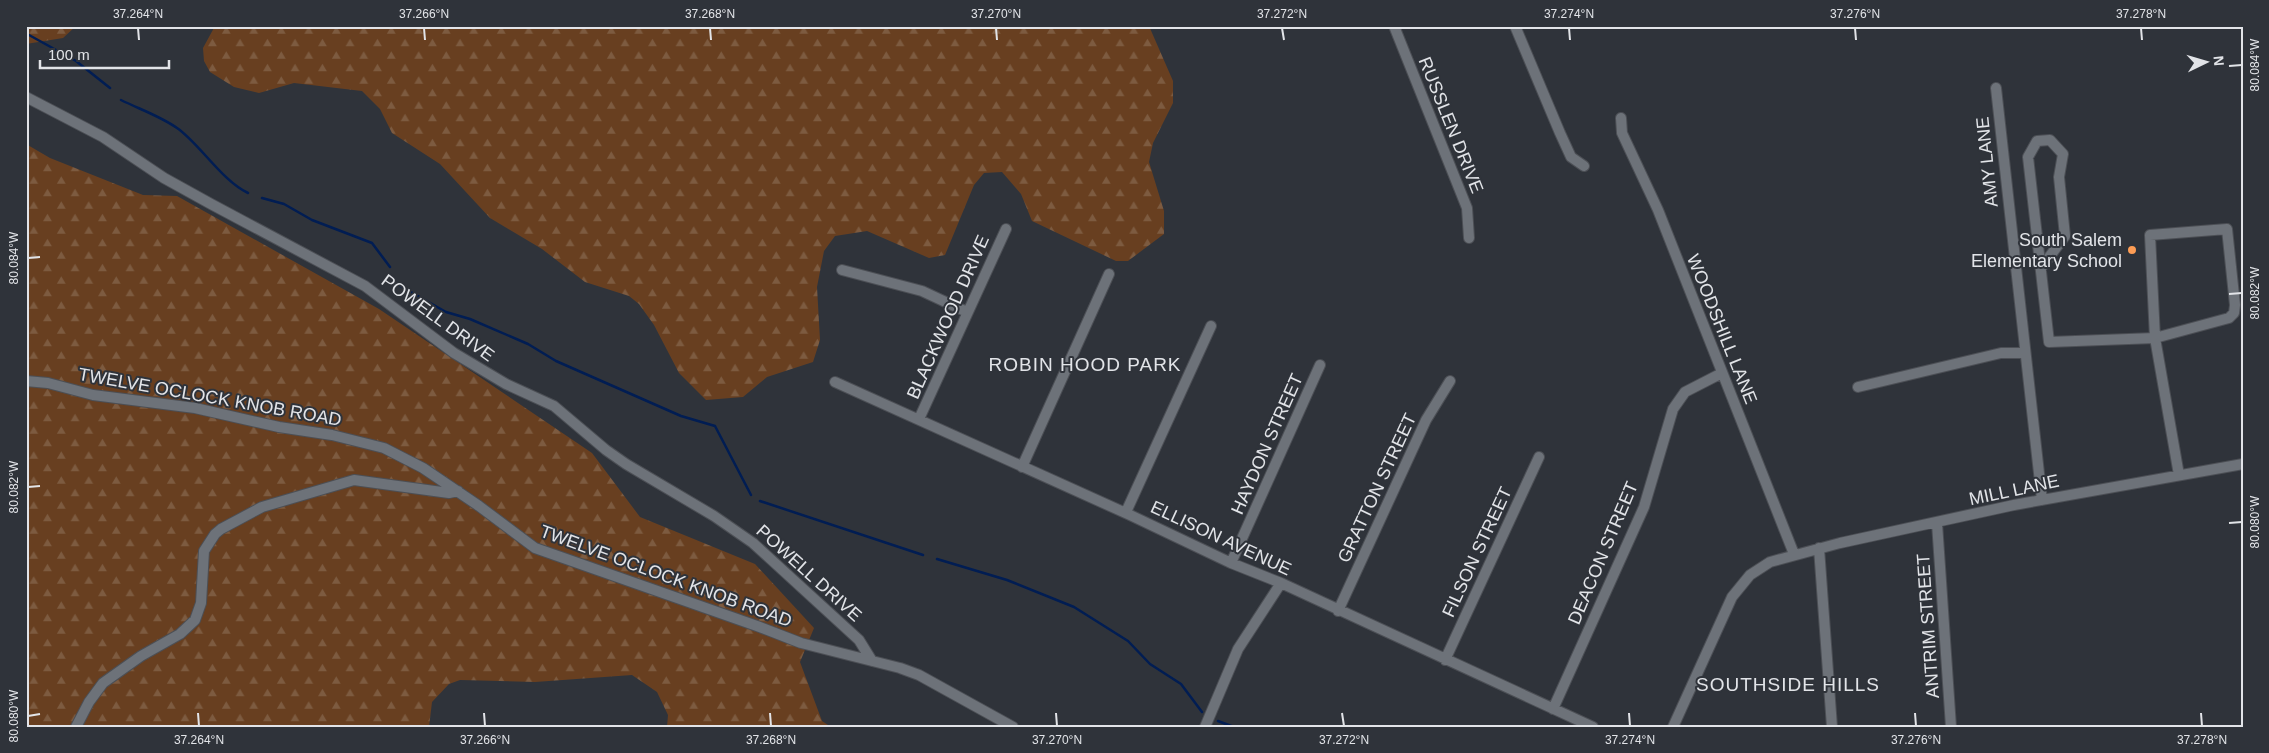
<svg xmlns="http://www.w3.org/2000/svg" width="2269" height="753" viewBox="0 0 2269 753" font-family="Arial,sans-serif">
<defs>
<pattern id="forest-firs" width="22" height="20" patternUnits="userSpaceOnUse" patternTransform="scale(1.25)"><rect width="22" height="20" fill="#683f20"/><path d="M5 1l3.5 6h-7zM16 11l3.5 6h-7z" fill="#7d5b40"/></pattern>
</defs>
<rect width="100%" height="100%" fill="#2f333a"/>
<path fill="url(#forest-firs)" d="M26,26H76L63,38L26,44Z
M215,26H1149L1173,81V103L1153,143L1149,162L1164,211V234L1128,261H1116L1032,221L1021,194L1002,172L984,173L974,185L945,255L929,258L867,231L835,236L824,251L817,287L820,340L813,362L767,377L743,397L706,400L679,373L654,325L639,304L629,296L585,282L542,249L490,218L440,164L392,133L380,109L362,91L294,83L259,93L234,87L210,72L204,61L203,48Z
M26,144L50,158L143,195L177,196L379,309L592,453L640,517L755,564L814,628L800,662L822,721L831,727H667L668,715L657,692L632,675L535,682L460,680L449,684L432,702L429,727H26Z"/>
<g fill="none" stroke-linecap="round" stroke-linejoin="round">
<path stroke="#011d53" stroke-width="2.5" d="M26,35H29L76,61L110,88
M121,100C139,109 160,116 177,128C199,143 222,181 248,193
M262,198L284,204L312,220L372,243L390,267
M395,283L446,312L470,319L528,344L556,361L681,416L715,426L751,495
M760,501L923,555
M937,559L1007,580L1074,607L1128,641L1150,664L1181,684L1202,712
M1218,721L1234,727"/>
<defs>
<path id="minor" d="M1394,26L1467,208L1469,238
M1515,26L1560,133L1571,157L1584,166
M1996,88L2042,500
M26,97L103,137L164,178L211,204L365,286L454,353L506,384L554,406L606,450L626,464L714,516L753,543L859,640L872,661
M1621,118L1622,133L1658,210L1794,554
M2041,268L2065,236L2059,177L2063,154L2050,140L2037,141L2028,157L2049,342L2155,338L2229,318L2234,313L2235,305L2227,229L2150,235L2155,338L2179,475
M842,270L922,291L967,312
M26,381L48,383L93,395L195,408L279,427L332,435L384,448L423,468L479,506L535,548L757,626L801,643L900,668L919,675L1013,727
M835,382L1130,515L1231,563L1281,583L1593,727
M1858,387L2001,353H2024
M919,419L1006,229
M1022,467L1109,274
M1126,512L1211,326
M1937,523L1951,727
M1819,548L1832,727
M1231,563L1320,365
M1338,611L1426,420L1450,381
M1445,660L1539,457
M1553,709L1644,507L1673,409L1685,392L1722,373
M76,727L89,702L103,683L141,656L180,634L195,620L201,603L204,551L215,534L221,529L262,507L354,480L449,493L458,491
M1205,727L1238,649L1281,583
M1673,727L1732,597L1750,575L1770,562L1840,543L2014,505L2243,464"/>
</defs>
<use href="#minor" stroke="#4c4f55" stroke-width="12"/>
<use href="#minor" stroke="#6d7279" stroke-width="10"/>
</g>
<path fill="none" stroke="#e2e4e8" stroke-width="2" d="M138,28L139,40M424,28L425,40M710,28L711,40M996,28L997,40M1282,28L1284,40M1569,28L1570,40M1855,28L1856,40M2141,28L2142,40M2229,66L2242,65M28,258L40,257M2229,294L2242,293M28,487L40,486M2229,523L2242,522M198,713L199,726M484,713L485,726M770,713L771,726M1056,713L1057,726M1342,713L1344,726M1629,713L1630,726M1915,713L1916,726M2201,713L2202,726M28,716L40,714"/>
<circle fill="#fd9d55" stroke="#2f333a" stroke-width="2" cx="2132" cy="250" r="5"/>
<g text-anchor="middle" stroke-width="4" stroke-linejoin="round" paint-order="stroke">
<g font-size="18" fill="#e2e4e8" stroke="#2f333a">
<text transform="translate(1451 125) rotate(68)" y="6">RUSSLEN DRIVE</text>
<text transform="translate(1987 162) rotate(-96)" y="6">AMY LANE</text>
<text transform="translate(948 317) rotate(-66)" y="6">BLACKWOOD DRIVE</text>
<text transform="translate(438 318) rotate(36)" y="6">POWELL DRIVE</text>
<text transform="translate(1722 329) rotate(68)" y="6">WOODSHILL LANE</text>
<text transform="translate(210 397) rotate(10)" y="6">TWELVE OCLOCK KNOB ROAD</text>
<text transform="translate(1267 444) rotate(-66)" y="6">HAYDON STREET</text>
<text transform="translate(1377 488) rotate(-65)" y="6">GRATTON STREET</text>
<text transform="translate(2014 490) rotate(-12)" y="6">MILL LANE</text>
<text transform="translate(1221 538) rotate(25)" y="6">ELLISON AVENUE</text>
<text transform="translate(1477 552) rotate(-65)" y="6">FILSON STREET</text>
<text transform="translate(1603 553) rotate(-67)" y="6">DEACON STREET</text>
<text transform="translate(809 573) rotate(42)" y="6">POWELL DRIVE</text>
<text transform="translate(666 576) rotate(20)" y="6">TWELVE OCLOCK KNOB ROAD</text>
<text transform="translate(1928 626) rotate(-94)" y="6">ANTRIM STREET</text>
</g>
<g font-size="18" fill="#e2e4e8" stroke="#2f333a" text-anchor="end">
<text x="2122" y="246">South Salem<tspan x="2122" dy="21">Elementary School</tspan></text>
</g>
<g font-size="19" letter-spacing="1" fill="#e2e4e8" stroke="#2f333a">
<text x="1085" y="371">ROBIN HOOD PARK</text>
<text x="1788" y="691">SOUTHSIDE HILLS</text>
</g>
</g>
<rect width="2269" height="753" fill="none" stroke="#2f333a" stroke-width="55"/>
<g transform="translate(2206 62) rotate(85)" stroke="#2f333a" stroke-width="4" paint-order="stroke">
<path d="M0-4L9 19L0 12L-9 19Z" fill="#e2e4e8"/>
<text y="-8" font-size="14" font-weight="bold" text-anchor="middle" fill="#e2e4e8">N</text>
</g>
<path d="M40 60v8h129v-8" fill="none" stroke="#e2e4e8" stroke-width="2.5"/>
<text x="48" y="60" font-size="15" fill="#e2e4e8" stroke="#2f333a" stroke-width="4" paint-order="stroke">100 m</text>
<rect x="28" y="28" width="2214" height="698" fill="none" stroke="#e2e4e8" stroke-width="2"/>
<g font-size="12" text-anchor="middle" fill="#e2e4e8">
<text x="138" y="18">37.264°N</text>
<text x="424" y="18">37.266°N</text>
<text x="710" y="18">37.268°N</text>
<text x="996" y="18">37.270°N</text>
<text x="1282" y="18">37.272°N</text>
<text x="1569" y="18">37.274°N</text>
<text x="1855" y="18">37.276°N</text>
<text x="2141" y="18">37.278°N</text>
<text transform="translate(2255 65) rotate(-90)" y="4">80.084°W</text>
<text transform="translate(14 258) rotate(-90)" y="4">80.084°W</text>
<text transform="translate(2255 293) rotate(-90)" y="4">80.082°W</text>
<text transform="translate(14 487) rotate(-90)" y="4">80.082°W</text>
<text transform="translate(2255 522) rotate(-90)" y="4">80.080°W</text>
<text transform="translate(14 716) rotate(-90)" y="4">80.080°W</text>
<text x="199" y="744">37.264°N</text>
<text x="485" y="744">37.266°N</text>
<text x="771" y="744">37.268°N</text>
<text x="1057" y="744">37.270°N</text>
<text x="1344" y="744">37.272°N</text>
<text x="1630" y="744">37.274°N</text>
<text x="1916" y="744">37.276°N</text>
<text x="2202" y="744">37.278°N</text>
</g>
</svg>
